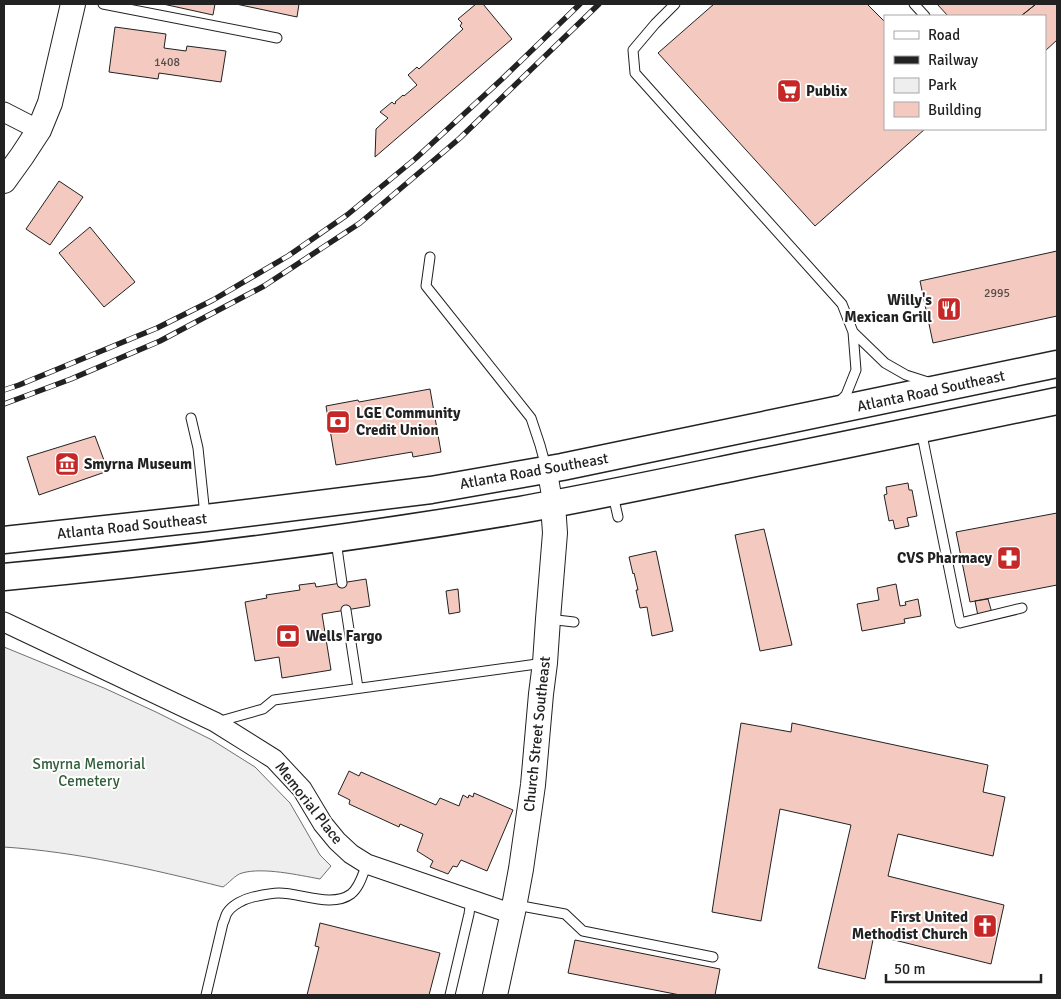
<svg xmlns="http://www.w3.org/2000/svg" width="1061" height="999" viewBox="0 0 1061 999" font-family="Signika,sans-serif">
<rect width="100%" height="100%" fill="#fff"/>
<path fill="#eee" stroke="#6f6f6f" d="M4,647L104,688L156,712L212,740L255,767L290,803L320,855L331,866L320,879C298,875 263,867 242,873C235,875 229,883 223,887C151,869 78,852 4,847Z"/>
<path fill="#f3c9c0" stroke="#222" d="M163,4H215L213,15Z
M236,4H299L297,17Z
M476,4H483L512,39L375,157L376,129L388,118L380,112L392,102L394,104L396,103L395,102L403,95L404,96L417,85L408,75L417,67L419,69L463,29L460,26L462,23L458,19Z
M714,4H867L885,22V129H925L815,226L658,53Z
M937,4H1036L1021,16H948Z
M1036,4H1057V40L1045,51V16H1021Z
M115,27L166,34L164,48L186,51L187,46L226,51L221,82L159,73L158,79L109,72Z
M59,181L83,197L50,245L26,229Z
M90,227L135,282L104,307L59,253Z
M1057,251V316L933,343L920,281Z
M430,389L441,452L413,457L412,452L336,465L326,406L358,400L359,402Z
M95,436L108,471L39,495L27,457Z
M908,483L909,490H912L917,516L907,518L909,526L895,529L893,520L889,521L884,495L887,494L886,487Z
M1057,513V585L970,602L956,532Z
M764,529L792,645L760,651L735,535Z
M656,551L673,631L652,636L647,607L640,608L636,590H638L634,573L633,574L629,557Z
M366,579L370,606L322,614L331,670L282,678L279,657L255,661L245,602L267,598L266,595L300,590L299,585L315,583L316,587Z
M896,584L900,606L906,605L905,602L918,599L921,616L904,619L905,623L862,631L857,604L879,600L877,588Z
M458,589L460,612L449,614L446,591Z
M988,599L992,613L978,616L975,601Z
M741,723L791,732L792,723L988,765L983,792L1005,797L993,856L898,834L888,876L1004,905L991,964L874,935L865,979L818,968L851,825L780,809L761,921L712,912Z
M349,771L359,776L361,772L436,805L440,798L459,806L463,795L468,798L469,795L473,797L474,793L513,810L487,871L461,860L457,867L453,866L448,874L430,867L433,861L417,851L423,834L400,824L399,827L349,804L350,800L338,794Z
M320,923L440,953L429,995H307L319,947L315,946Z
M575,940L720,969L715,995H680L568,973Z"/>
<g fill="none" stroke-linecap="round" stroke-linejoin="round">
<defs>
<path id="service" d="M103,4L277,38
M675,4L655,24L633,50L635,73L842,304L853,332L856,370L846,395L838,403
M914,4L925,16
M430,257L426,286L531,418L540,445L546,467
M853,332L885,363L906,375L931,383
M191,418L198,448L205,515
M921,430L960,623L1022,608
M613,495L618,517
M336,541L342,583
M346,610L358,688
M548,619L574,622
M217,722L263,709L274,700L544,663
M516,905L565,914L583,931L713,957
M206,995L223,923C225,920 225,916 227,913C232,905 244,899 253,897C262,895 271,893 279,893C301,893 332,908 351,894C360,887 363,873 367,864
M450,995L469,914L471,900"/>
<path id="minor" d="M4,112L39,130
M547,470L553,504
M4,622L215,722L274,759L302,789L323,824L337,841L351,854L367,864L501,910L513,912"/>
<path id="tertiary" d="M4,181L22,156L39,130L50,103L73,4
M495,995L513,912L521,869L533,785L541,694L545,663L548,619L555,533L553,504"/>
<path id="secondary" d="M4,540L206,518L431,490L562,467L1057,364
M4,577C177,561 349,539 520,510C593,497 664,482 736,467C843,445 950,424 1057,401"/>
</defs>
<use href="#service" stroke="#222" stroke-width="11"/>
<use href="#minor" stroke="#222" stroke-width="21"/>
<use href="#tertiary" stroke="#222" stroke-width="26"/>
<use href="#secondary" stroke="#222" stroke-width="29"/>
<use href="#service" stroke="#fff" stroke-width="9"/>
<use href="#minor" stroke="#fff" stroke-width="19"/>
<use href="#tertiary" stroke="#fff" stroke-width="24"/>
<use href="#secondary" stroke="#fff" stroke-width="26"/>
<defs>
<path id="rail" d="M4,390L19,385L157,328L213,300L288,256L347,215L415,159L501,80L580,4
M4,404L71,379L160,341L264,286L360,223L460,138L599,4"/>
</defs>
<use href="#rail" stroke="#222" stroke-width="5.5"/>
<use href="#rail" stroke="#fff" stroke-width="4" stroke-dasharray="11" stroke-linecap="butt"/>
</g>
<defs>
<symbol id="supermarket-square" viewBox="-11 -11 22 22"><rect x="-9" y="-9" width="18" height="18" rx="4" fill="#c62828" stroke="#fff"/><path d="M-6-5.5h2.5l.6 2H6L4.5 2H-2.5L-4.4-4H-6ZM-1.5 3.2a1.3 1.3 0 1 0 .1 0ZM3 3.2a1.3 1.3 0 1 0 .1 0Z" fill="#fff"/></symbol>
<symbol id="restaurant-square" viewBox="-11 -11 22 22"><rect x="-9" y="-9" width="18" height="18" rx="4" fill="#c62828" stroke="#fff"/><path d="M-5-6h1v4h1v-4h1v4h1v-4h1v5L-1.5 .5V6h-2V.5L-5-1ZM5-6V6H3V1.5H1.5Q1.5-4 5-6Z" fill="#fff"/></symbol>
<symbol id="bank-square" viewBox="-11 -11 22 22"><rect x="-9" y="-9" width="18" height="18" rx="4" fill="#c62828" stroke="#fff"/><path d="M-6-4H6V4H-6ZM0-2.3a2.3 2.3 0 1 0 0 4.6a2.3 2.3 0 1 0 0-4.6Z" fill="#fff"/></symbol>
<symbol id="museum-square" viewBox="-11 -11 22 22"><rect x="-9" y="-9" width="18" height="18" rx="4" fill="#c62828" stroke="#fff"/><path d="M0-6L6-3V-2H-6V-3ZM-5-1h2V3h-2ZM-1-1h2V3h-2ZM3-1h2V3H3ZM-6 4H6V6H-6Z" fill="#fff"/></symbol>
<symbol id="pharmacy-square" viewBox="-11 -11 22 22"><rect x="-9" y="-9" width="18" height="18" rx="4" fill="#c62828" stroke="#fff"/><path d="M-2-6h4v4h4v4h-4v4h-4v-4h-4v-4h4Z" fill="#fff"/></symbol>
<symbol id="church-square" viewBox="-11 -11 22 22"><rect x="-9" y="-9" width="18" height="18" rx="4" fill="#c62828" stroke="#fff"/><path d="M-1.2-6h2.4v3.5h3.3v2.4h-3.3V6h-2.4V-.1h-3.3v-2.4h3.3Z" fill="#fff"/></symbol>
</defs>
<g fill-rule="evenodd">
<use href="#supermarket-square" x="775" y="77" width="28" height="28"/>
<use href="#restaurant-square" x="935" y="295" width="28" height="28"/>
<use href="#bank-square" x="324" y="408" width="28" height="28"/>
<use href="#museum-square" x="53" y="450" width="28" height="28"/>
<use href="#pharmacy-square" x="995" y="544" width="28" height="28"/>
<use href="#bank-square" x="274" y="622" width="28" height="28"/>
<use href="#church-square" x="971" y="912" width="28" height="28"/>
</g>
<g text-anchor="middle" stroke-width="4" stroke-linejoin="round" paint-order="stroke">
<g font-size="12" fill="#564c4a">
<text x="167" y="66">1408</text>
<text x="997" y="297">2995</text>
</g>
<g font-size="15" font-weight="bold" fill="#222" stroke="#fff" text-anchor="start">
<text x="806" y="96">Publix</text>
<text x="932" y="305" text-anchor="end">Willy's<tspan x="932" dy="17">Mexican Grill</tspan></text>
<text x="356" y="418">LGE Community<tspan x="356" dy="17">Credit Union</tspan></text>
<text x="84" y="469">Smyrna Museum</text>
<text x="992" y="563" text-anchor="end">CVS Pharmacy</text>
<text x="306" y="641">Wells Fargo</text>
<text x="968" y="922" text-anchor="end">First United<tspan x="968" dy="17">Methodist Church</tspan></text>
</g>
<g font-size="15" fill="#222" stroke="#fff">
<text transform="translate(931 391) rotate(-12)" y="5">Atlanta Road Southeast</text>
<text transform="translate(534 471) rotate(-10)" y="5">Atlanta Road Southeast</text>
<text transform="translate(132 526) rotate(-6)" y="5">Atlanta Road Southeast</text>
<text transform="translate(537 734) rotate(-84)" y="5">Church Street Southeast</text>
<text transform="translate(309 803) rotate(52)" y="5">Memorial Place</text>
</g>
<g font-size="15" fill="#2f5e38" stroke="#fff">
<text x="89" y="769">Smyrna Memorial<tspan x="89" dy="17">Cemetery</tspan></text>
</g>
</g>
<rect width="1061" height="999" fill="none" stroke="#222222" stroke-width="10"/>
<rect x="884" y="15" width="162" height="115" fill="#ffffff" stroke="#a7a7a7"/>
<rect x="894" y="31" width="25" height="8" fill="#ffffff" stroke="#a7a7a7"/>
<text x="928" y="40" font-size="15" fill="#222222">Road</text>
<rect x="894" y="56" width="25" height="8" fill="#222222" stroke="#a7a7a7"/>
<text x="928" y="65" font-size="15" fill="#222222">Railway</text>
<rect x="894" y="78" width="25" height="15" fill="#eeeeee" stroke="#a7a7a7"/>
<text x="928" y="90" font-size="15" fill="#222222">Park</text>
<rect x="894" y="102" width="25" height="15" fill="#f3c9c0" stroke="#a7a7a7"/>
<text x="928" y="115" font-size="15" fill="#222222">Building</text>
<path d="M886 974v8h155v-8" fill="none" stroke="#222222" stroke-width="2.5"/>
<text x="894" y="974" font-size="15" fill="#222222" stroke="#ffffff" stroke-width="4" paint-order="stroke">50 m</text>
</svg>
